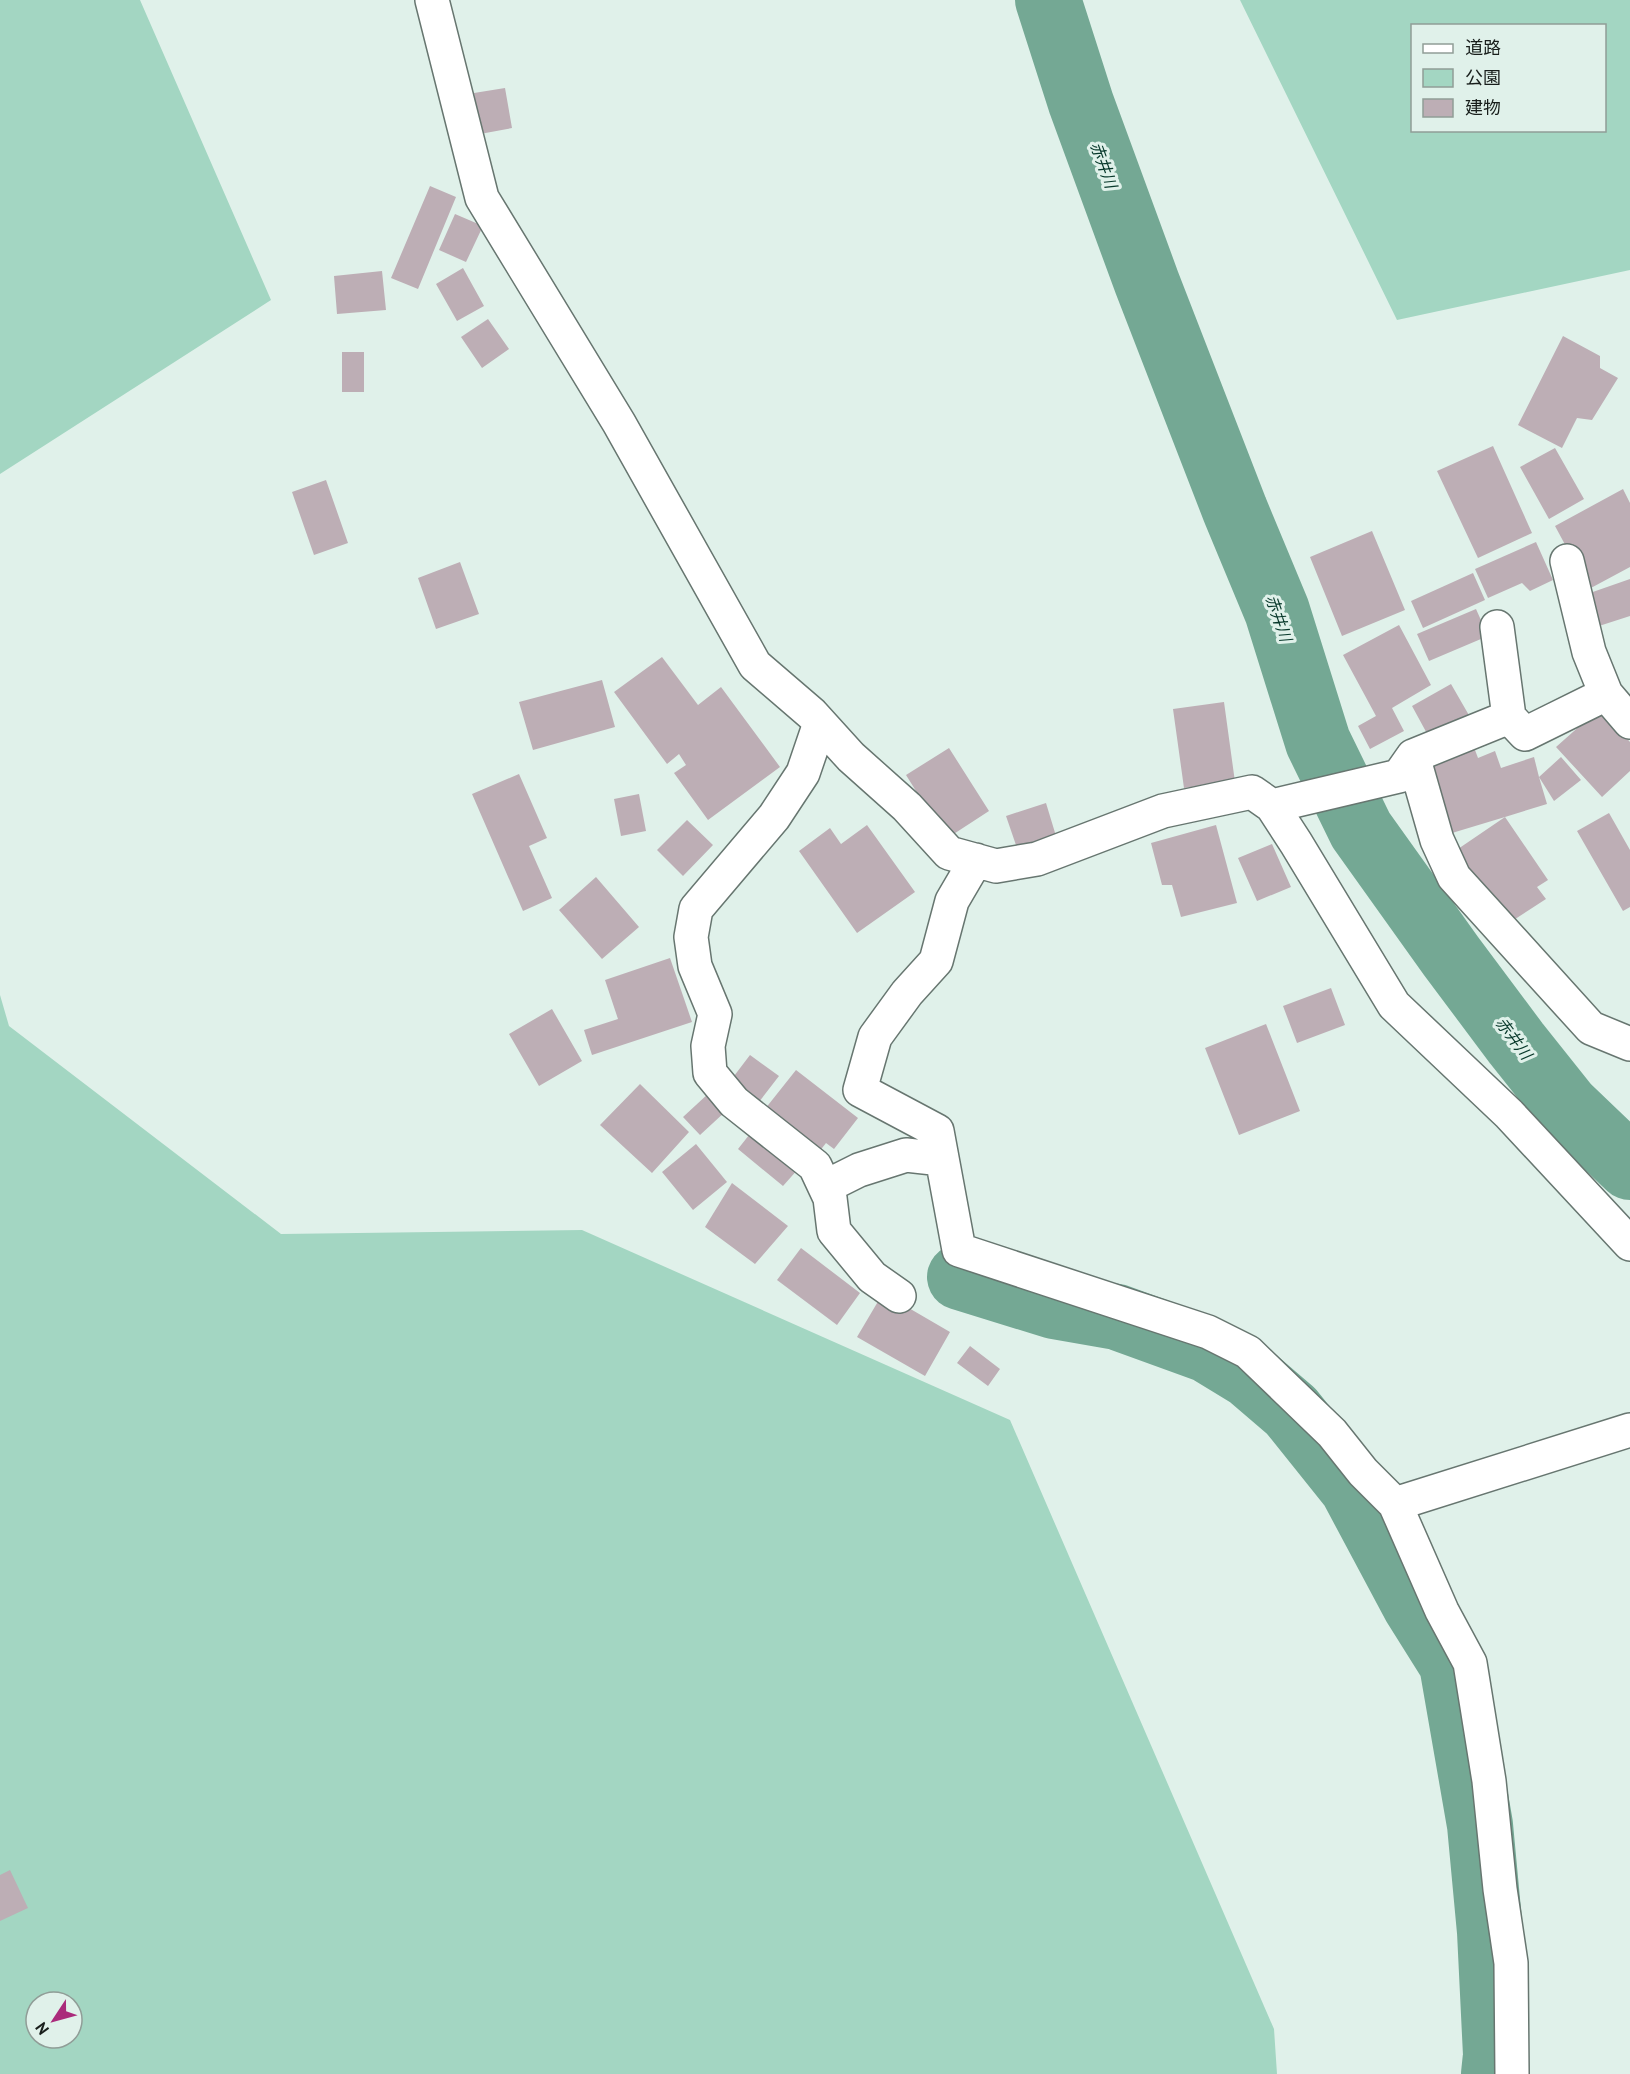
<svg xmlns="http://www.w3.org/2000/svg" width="1630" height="2074" viewBox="0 0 1630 2074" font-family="'PT Sans','Noto Sans JP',sans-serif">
<rect width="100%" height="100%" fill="#e0f1ea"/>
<path fill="#a3d6c2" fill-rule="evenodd" d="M0,0H140L271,300L0,474Z
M1240,0H1630V270L1397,320ZM1412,26H1604V130H1412Z
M0,995L9,1026L281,1234L582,1230L1010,1420L1274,2029L1277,2074H0ZM36,2002H72V2038H36Z"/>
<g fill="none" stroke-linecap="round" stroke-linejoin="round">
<path stroke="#74a894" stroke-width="66" d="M1048,0L1081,103L1147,283L1235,510L1277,611L1318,742L1361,830L1451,956L1516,1043L1567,1107L1630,1167
M960,1277L1054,1306L1117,1317L1208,1350L1249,1375L1291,1411L1352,1487L1415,1605L1452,1664L1480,1825L1490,1932L1496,2055L1494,2074"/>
</g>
<path fill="#bdaeb5" d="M505,88L512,128L480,134L474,93Z
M430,186L456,197L418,289L391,278Z
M455,214L483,226L466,262L439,250Z
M463,268L484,306L457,321L436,284Z
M382,271L386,310L337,314L334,276Z
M488,319L509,349L482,368L461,337Z
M1563,336L1600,356V368L1618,378L1592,420L1577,418L1562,448L1518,425Z
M342,352H364V392H342Z
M1493,446L1532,533L1478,558L1437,471Z
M1555,448L1584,499L1549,519L1520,467Z
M326,480L348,543L314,555L292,492Z
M1623,489L1630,503V567L1589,589L1555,526Z
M1372,531L1405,610L1342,636L1310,557Z
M1536,542L1553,580L1530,591L1522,583L1488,598L1475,569Z
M460,562L479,614L436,629L418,578Z
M1473,573L1485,600L1423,628L1411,601Z
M1630,579V616L1599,626L1587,594Z
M1476,609L1488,636L1429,661L1417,634Z
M1399,625L1431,685L1392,708L1404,731L1370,749L1358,726L1376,716L1343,655Z
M662,657L698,705L721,687L780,767L708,820L674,773L686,765L679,754L667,764L614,692Z
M602,680L615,727L533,750L519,702Z
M1451,684L1470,717L1430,739L1412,706Z
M1224,702L1235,782L1184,788L1173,709Z
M1600,708L1630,742V771L1602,797L1556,747Z
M1472,742L1478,758L1495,751L1501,768L1534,757L1539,777L1561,757L1581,780L1554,801L1539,777L1547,804L1505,817L1548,880L1537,887L1546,899L1506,925L1455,851L1505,817L1452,833L1428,758Z
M949,748L989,811L946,839L906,775Z
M519,774L547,838L529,846L552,898L523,911L472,794Z
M639,794L646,831L621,836L614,799Z
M1046,803L1056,836L1017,848L1006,816Z
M1609,813L1630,850V907L1623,911L1577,831Z
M687,820L713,845L683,876L657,850Z
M867,825L915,892L857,933L799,851L830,828L841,844Z
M1216,825L1237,903L1181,917L1172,885H1162L1151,843Z
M1272,844L1291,887L1257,901L1238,858Z
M596,877L639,927L602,959L559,910Z
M670,958L692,1022L592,1055L584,1030L618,1019L605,980Z
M1331,988L1345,1025L1297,1043L1283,1006Z
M552,1009L582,1061L539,1086L509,1034Z
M1266,1024L1300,1111L1239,1135L1205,1048Z
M750,1055L779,1076L759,1102L731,1080Z
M796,1070L858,1118L834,1149L826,1143L819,1152L765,1109Z
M640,1084L689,1132L652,1173L600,1125Z
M709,1093L726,1111L700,1135L683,1117Z
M753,1130L799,1168L783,1186L738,1149Z
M696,1144L727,1182L693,1210L662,1172Z
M732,1183L788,1226L755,1264L705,1227Z
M801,1248L860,1293L837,1325L777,1280Z
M883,1293L950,1332L925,1376L857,1337Z
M970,1346L1000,1369L988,1386L957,1363Z
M10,1870L28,1908L0,1921V1875Z"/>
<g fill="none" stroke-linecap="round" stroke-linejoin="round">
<defs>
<path id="minor" d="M432,0L482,198L619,423L755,665L812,714L851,757L907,807L949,853L996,866L1037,859L1163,811L1252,792L1272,806L1296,843L1394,1005L1509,1114L1630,1244
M1606,694L1630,722
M1509,717L1525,734L1606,694L1589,652L1567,561
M820,723L803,773L774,817L696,909L691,937L695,966L715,1014L708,1046L710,1073L734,1102L815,1166L830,1198L834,1231L872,1277L899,1296
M1413,756L1509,717L1497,627
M1272,806L1399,776L1413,756L1437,840L1454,877L1591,1028L1630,1044
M976,860L952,901L936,961L907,993L875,1037L860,1090L937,1131L959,1250L1208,1332L1248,1352L1332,1433L1363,1472L1395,1504L1442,1611L1470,1663L1489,1781L1500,1889L1511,1963L1512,2074
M825,1187L859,1170L906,1155L942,1159
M1395,1504L1630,1430"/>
</defs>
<use href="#minor" stroke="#677670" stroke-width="36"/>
<use href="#minor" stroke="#fff" stroke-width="33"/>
</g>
<g text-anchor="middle" stroke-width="6" stroke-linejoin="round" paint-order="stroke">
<g font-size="16" font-style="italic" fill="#07382a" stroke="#e0f1ea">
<text transform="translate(1104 165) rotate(70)" y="6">赤井川</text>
<text transform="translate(1279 618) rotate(71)" y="6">赤井川</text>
<text transform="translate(1514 1038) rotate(53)" y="6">赤井川</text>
</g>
</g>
<rect x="1411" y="24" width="195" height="108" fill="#e0f1ea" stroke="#909d97" stroke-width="1.5"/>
<rect x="1423" y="44" width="30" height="9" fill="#ffffff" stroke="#909d97" stroke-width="1.5"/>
<text x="1465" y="54" font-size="18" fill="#181e1b">道路</text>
<rect x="1423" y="69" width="30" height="18" fill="#a3d6c2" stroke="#909d97" stroke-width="1.5"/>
<text x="1465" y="84" font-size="18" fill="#181e1b">公園</text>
<rect x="1423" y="99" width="30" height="18" fill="#bdaeb5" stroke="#909d97" stroke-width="1.5"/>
<text x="1465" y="114" font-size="18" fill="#181e1b">建物</text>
<g transform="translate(54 2020) rotate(234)"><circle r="28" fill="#e0f1ea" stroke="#909d97" stroke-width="1.5"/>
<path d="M0-4.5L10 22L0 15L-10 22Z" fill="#aa2b7b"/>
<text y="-9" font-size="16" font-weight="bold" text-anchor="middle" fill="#181e1b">N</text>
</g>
</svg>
